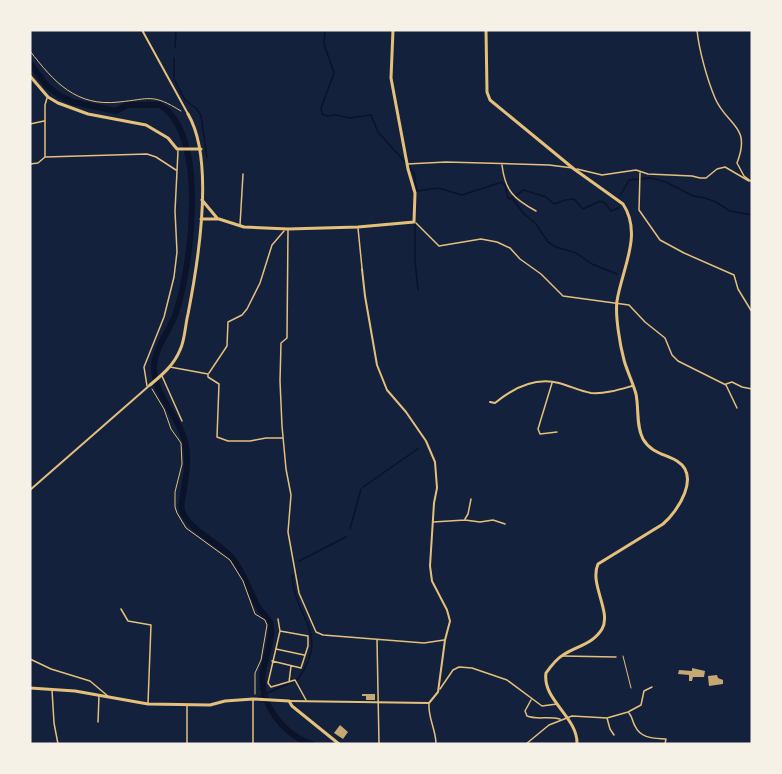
<svg xmlns="http://www.w3.org/2000/svg" width="782" height="774" viewBox="0 0 782 774" font-family="Inter,sans-serif">
<rect width="100%" height="100%" fill="#14213d"/>
<g fill="none" stroke-linecap="round" stroke-linejoin="round">
<path stroke="#0b132b" stroke-width="1.5" d="M325,30L324,44L334,73L321,108L322,114L327,116L336,115L350,118L371,115L378,132L405,162
M175,48L176,30
M174,58V79L185,100L196,108L201,116L207,158
M409,167L414,173L417,191L438,188L462,195L502,182L505,185L508,198L510,199L524,190L546,197L554,204L565,200L574,199L583,209L600,201L605,203L611,211L619,208
M620,196L629,180L651,178L666,182L693,196L705,198L716,202L730,211L752,215
M513,199L523,213L536,224L548,242L556,247L576,253L592,264L617,274
M415,224V261L418,290
M363,487L419,448
M350,529L361,489
M299,561L346,537
M259,697L298,679C332,632 293,618 292,574"/>
<path stroke="#0b132b" stroke-width="6" d="M30,63L47,86L60,96L73,102L116,111L127,105H160C209,135 191,267 176,313C170,330 154,349 154,367C153,392 177,415 184,438C189,453 187,472 184,488C184,494 180,503 182,510C186,526 212,540 224,550C243,566 247,588 259,608C262,613 267,617 270,622C275,632 265,660 263,671C258,702 283,735 312,744"/>
</g>
<path fill="#c6a872" d="M692,668L705,671L704,677H693L692,681H689V675L678,674L679,670L692,671Z
M717,675L718,678L723,680V684L709,686L708,676Z
M362,694H375V700H366V696H362Z
M340,725L348,732L343,739L334,733Z"/>
<g fill="none" stroke-linecap="round" stroke-linejoin="round">
<path stroke="#e5c07b" stroke-width="1" d="M30,51C54,82 76,107 119,102C150,99 152,93 181,111
M152,389L164,409L171,429L181,443L182,464L175,492V507L177,513L186,528L230,560L243,581L255,614L265,620L267,625L261,660L255,673V694
M623,656L631,688"/>
<path stroke="#e5c07b" stroke-width="1.5" d="M697,30C699,50 707,79 715,98C726,125 752,125 737,163L744,176L752,182
M30,124L44,121
M45,157L147,154L156,157L176,170
M30,164L38,163L45,157V105L47,98
M407,164L446,162L549,165L573,168
M502,165C505,191 514,199 536,211
M577,169L602,175L636,170L648,174L692,176L700,178H706L717,169L725,167L749,181
M640,173L639,210L660,240L684,253L734,275L738,289L752,312
M416,223L439,246L481,239L497,242L510,248L520,259L541,274L563,296L629,305L645,322L665,338L672,355L678,361L726,385L737,408
M240,225L243,174
M358,228L362,268
M288,229L287,338L281,343L280,381L282,426L286,469L291,495L288,532L299,593L316,632L323,635L424,643L444,640
M170,367L208,374V377L219,384L217,437L228,441H250L266,438H282
M209,373L227,346L228,322L242,315L247,309L260,283L272,245L284,231
M162,376L182,421
M552,383L538,429L540,434L557,432
M726,384L732,382L742,387L752,389
M147,386L144,367L164,317L174,277L177,252L175,211L178,151
M465,519L468,514L471,499
M433,522L465,520L480,522L493,520L505,524
M121,609L128,621L151,625L148,703
M278,619L280,631L268,683L271,687L295,680L306,700
M377,640L379,744
M276,649L304,655
M563,656L616,657
M30,659L51,669L90,681L109,697
M272,661L301,668L308,646V636L280,631
M289,682L291,666
M440,689L453,670L459,667L472,668L507,680L542,706L557,704
M52,690L54,723L58,744
M531,700L525,711L527,716C536,720 549,716 560,719
M429,704C428,718 436,730 436,744
M629,713C633,718 632,721 635,726C641,739 654,738 666,739L665,744
M607,718L610,729L614,735
M98,722L99,696
M187,744V706
M253,744V700
M526,744L549,725L572,716L607,718L628,712L641,705L644,691L652,687"/>
<path stroke="#e5c07b" stroke-width="2" d="M142,30L188,114
M490,402L495,403C513,388 535,377 559,383C570,386 580,391 591,393C605,394 618,390 632,386
M30,490L150,385
M289,701L429,703L438,692L445,640L450,621L447,610L432,581L430,566L434,503L437,488L435,462L426,441L406,412L387,390L377,365L365,296L362,269"/>
<path stroke="#e5c07b" stroke-width="3" d="M30,76L48,97L58,103L88,114L146,125L168,138L177,149H201
M202,200L217,218
M201,219H219L244,227L288,229L358,227L414,222L415,193L408,169L391,78L393,30
M150,385C162,375 174,365 180,350C185,340 185,326 188,314C198,263 215,160 188,114
M30,688L75,691L148,704L210,705L225,701L253,699L289,701L292,706L339,744"/>
<path stroke="#e5c07b" stroke-width="3" d="M486,30L487,92L490,100L574,169L623,204C643,234 622,269 617,301C615,316 620,345 624,360C627,371 633,383 636,394C639,409 636,426 643,439C651,453 665,454 677,461C701,476 678,511 663,524L598,564C589,584 612,612 602,629C593,644 577,646 563,655C556,659 551,666 546,673C542,700 578,717 577,744"/>
</g>
<rect width="782" height="774" fill="none" stroke="#f6f1e7" stroke-width="63"/>
</svg>
